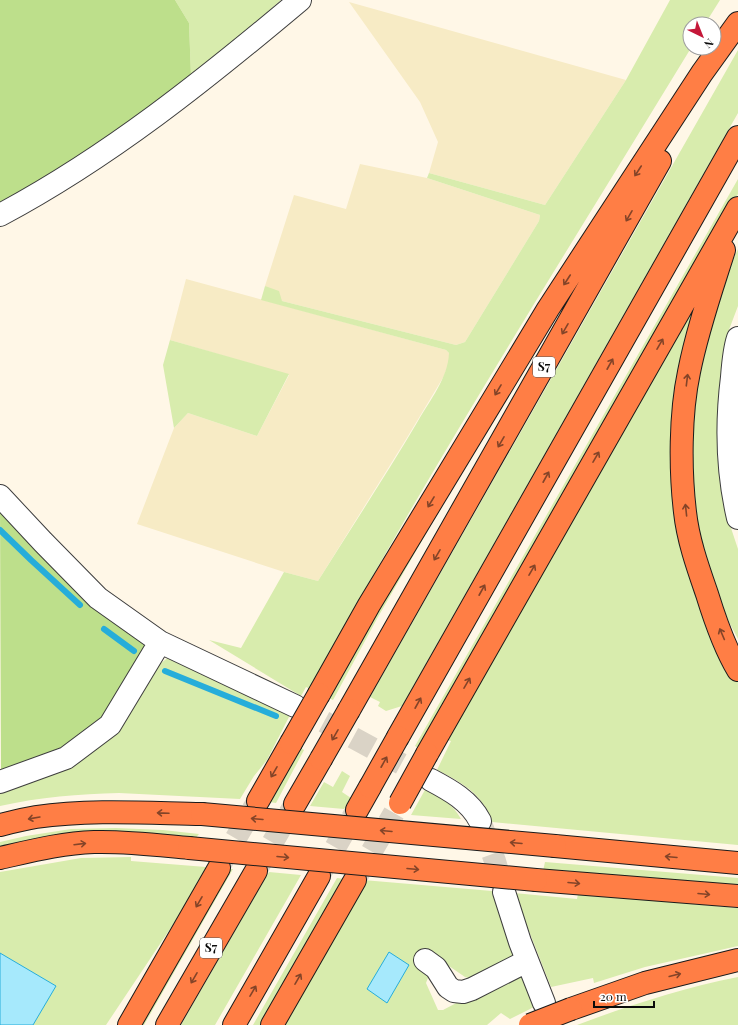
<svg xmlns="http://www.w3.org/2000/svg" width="738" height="1025" viewBox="0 0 738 1025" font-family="'Playfair Display',serif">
<rect width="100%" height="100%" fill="#fff7e7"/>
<path fill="#f7ebc5" d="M349,2L626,80L545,205L429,173L438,142L420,102Z
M360,164L427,178L540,215L539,221L465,342L456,345L282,301L265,286L294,195L346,209Z
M186,279L446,350L449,353V362L444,376L405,441L318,581L284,572L137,524L174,428L188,413L257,436L289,375L170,340Z"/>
<path fill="#d8ecad" d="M175,0H281L224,50L191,76L189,23Z
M670,0H720L705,24H690L691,48C562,260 428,470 310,689L306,687L301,696L209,640L241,648L284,572L318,581C352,527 386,475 418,421C430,400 448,378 449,353L446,350L261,300L265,286L279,291L282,301L456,345L465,342L539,221L540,215L427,178L429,173L545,205L626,80Z
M738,50V113L402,706L386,711L378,706L380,702L370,697Z
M738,179V194L421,750L415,746Z
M738,249V306L727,335L719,390L717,453L724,507L738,549V639L729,622L709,573L696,519L689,452L693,394L704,340L729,269Z
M697,304L676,382L671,438L683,552L709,636L738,682V845L492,822C490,817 488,810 484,805C473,788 453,778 437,770L451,741L447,740L679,329Z
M170,340L289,374L257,436L188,413L174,428L163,365Z
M469,459L378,617L333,700L327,697L375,613Z
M170,656L290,715L267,760L254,776L240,799L119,793C79,794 40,797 0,806V793L31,781L151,671Z
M299,747L304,750L276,803L269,802Z
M342,771L350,776L342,792L351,798L344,809L310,806L324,782L333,787Z
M426,788C440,797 453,804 461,819L411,815Z
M116,828L163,830L199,834L194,840L0,851V842L26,836L71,829Z
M131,857V861L206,867L176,920L106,1025H0V872L81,858Z
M545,862L738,878V888L543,871Z
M225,869H233L144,1025H136Z
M269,872L301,875L215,1025H181Z
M337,878L346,879L263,1025H253Z
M363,880L492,891L517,960L475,980L465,977L430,953L431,970L426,983L438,1010H443L519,970L534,1007L510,1019L501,1013L487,1025H283Z
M514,893L577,899L578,894L738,908V946L645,967L594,983L593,978L551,987Z
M738,977V1025H577C630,1005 683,988 738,977Z"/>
<path fill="#bddf8b" d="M0,0H175L189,23L191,76L136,118L73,161L3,202H0Z
M0,506L147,645L103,721L61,750L1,771Z"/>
<path fill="#a6e9fc" stroke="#26adda" d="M389,952L409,965L387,1003L367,989Z
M0,953L56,986L33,1025H0Z"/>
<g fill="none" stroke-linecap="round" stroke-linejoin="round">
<path stroke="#26adda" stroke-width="6" d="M0,530L31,560L80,605
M104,629L134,651
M165,671L276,716"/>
<path stroke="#dad3c6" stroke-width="22" stroke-dasharray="22 11" stroke-linecap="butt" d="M295,706L431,780
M481,823L495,861L504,892"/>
<path stroke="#dad3c6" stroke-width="22" stroke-dasharray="22 11" stroke-linecap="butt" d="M219,867L257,802
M256,871L293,807
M319,876L356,811
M355,880L394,813"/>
<defs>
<path id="minor" d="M0,215C109,157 206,79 300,0
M738,338C734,350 733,364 732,377C726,425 727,471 738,518
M0,496L43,542L98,598L160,642L295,706
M431,780C450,790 470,801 480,821
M0,782L66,758L110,725L160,642
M504,892L520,942L544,1003
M425,960L436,968L448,987L454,991L463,992L472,989L527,961"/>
<path id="highway" d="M724,250C711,291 697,331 689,372C680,414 680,470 685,512C688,540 698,568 707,594C715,620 724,647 738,670
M319,694L369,605L548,309L702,73L738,23
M349,710L660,161
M398,737L738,137
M427,754L738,208
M258,801L291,743
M295,804L321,759
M357,810L370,787
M0,825C12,822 24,819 36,817C91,809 147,813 202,814
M555,846L738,863
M0,858C31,851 62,843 94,842C126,841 157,845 189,848
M536,880L738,896
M571,1009L645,983L738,960
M129,1025L219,868
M167,1025L256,871
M234,1025L319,876
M272,1025L355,880"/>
</defs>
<use href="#minor" stroke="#3d3d3d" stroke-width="24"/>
<use href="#highway" stroke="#1b1b1b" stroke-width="24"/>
<use href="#minor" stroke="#fff" stroke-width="22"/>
<use href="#highway" stroke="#ff7e45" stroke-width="22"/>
<defs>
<path id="highway-bridge" d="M291,743L319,694
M321,759L349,710
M370,787L398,737
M400,803L427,754
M202,814L555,846
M189,848L536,880
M530,1025L571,1009"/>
</defs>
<use href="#highway-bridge" stroke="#1b1b1b" stroke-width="24" stroke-linecap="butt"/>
<use href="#highway-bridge" stroke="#ff7e45" stroke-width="22"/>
</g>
<defs><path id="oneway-shaft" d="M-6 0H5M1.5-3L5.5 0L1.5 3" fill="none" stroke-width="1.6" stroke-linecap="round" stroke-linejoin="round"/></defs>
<g stroke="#844428">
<use href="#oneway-shaft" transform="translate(638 171) rotate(123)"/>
<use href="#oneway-shaft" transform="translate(629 216) rotate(120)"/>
<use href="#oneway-shaft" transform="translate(567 280) rotate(123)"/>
<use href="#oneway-shaft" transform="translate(565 329) rotate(120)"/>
<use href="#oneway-shaft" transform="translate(660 344) rotate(-60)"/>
<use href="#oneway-shaft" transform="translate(610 364) rotate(-61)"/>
<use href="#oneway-shaft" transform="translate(687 380) rotate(-83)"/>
<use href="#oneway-shaft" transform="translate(498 390) rotate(121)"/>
<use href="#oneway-shaft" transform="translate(501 442) rotate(120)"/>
<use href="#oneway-shaft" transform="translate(596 457) rotate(-60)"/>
<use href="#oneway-shaft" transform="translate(546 477) rotate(-61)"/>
<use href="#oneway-shaft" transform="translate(431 502) rotate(121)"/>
<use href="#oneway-shaft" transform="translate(686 510) rotate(-96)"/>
<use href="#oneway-shaft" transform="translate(437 555) rotate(120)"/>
<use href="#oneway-shaft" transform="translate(532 570) rotate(-60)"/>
<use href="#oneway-shaft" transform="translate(482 590) rotate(-61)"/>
<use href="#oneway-shaft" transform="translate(722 634) rotate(-113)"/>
<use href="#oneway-shaft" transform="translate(467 683) rotate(-60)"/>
<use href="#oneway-shaft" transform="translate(418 703) rotate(-61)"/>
<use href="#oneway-shaft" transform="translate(335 735) rotate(120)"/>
<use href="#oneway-shaft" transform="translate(384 762) rotate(-61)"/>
<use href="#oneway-shaft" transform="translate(274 772) rotate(120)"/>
<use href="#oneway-shaft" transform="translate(163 813) rotate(-178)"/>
<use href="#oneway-shaft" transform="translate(34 818) rotate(170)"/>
<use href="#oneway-shaft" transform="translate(257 819) rotate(-175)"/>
<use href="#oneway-shaft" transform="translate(386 831) rotate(-175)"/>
<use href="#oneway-shaft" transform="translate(516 843) rotate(-175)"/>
<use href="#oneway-shaft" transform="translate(80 844) rotate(-7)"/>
<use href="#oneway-shaft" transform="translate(283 857) rotate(5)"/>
<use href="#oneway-shaft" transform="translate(671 857) rotate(-175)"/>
<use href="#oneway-shaft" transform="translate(413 869) rotate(5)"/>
<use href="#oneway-shaft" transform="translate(574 883) rotate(5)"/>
<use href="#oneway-shaft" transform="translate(704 894) rotate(5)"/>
<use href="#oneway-shaft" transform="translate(199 902) rotate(120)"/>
<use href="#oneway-shaft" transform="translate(675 975) rotate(-14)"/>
<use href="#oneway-shaft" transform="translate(194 978) rotate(120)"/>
<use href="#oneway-shaft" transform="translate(298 979) rotate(-60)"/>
<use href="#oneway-shaft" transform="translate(253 991) rotate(-60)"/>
</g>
<g text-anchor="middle" stroke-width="4" stroke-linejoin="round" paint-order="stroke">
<g fill="#fff" stroke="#545454" stroke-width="1">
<rect x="533" y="357" width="22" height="20" rx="3"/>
<rect x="200" y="938" width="22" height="20" rx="3"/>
</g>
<g font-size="12" font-weight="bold" fill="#0a0a0a">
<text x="544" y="371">S7</text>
<text x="211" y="952">S7</text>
</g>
</g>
<g transform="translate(702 36) rotate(137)"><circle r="19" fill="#ffffff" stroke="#9d9d9d"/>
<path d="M0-3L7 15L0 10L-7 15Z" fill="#c51739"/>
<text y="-6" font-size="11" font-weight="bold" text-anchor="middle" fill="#0a0a0a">N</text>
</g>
<path d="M594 1001v6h60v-6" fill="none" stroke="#0a0a0a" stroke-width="2"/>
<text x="600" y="1001" font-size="12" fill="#0a0a0a" stroke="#ffffff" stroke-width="3" paint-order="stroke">20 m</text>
</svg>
